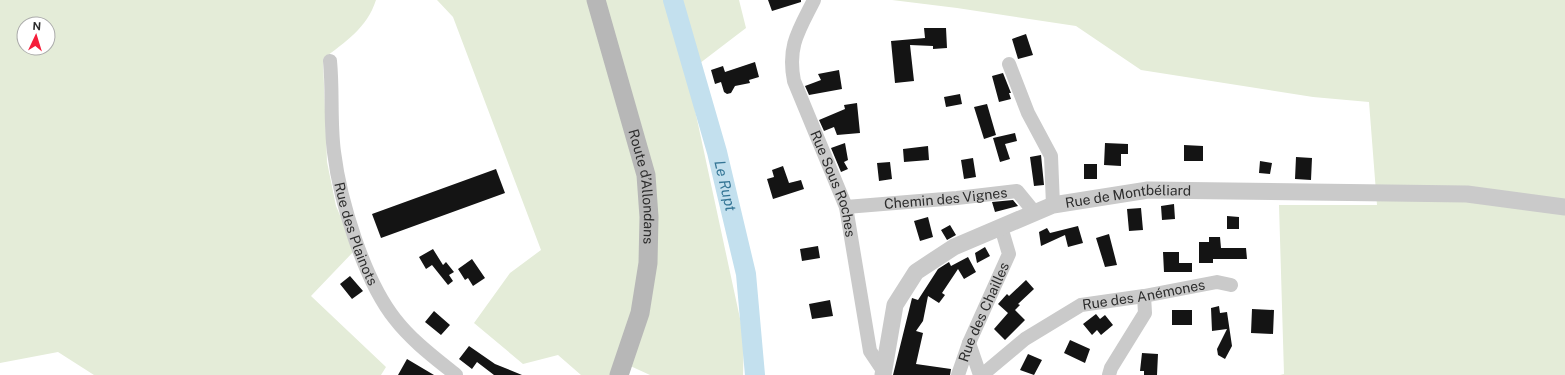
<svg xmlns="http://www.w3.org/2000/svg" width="1565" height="375" viewBox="0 0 1565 375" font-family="'Public Sans',sans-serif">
<rect width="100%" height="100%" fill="#fff"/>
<path fill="#e4ecd8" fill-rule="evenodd" d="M0,0H376C367,28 345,42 323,59L327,162L336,206L355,250L311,296L386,367L381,375H94L58,352L0,363ZM24,24H48V48H24Z
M437,0H739L746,28L687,73L744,337L743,375H650L615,359L610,375H581L558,355L523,364L474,323L510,273L541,250L453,17Z
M892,0H1565V375H1280L1284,374L1279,205H1377L1369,102L1313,97L1141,70L1076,26L957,8Z"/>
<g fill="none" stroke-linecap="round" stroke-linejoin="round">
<path stroke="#c3e0ee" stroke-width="20" id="s1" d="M673,0L717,152L746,274L755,375"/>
</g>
<path fill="#141414" d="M768,0H801V2L772,11Z
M924,28H946L947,48L933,49V46L910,45L914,81L895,83L891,41L925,38Z
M1026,34L1033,55L1018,59L1012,39Z
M755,62L759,77L749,80L750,83L735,86L731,93L727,94L724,92L721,82L715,84L711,70L723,66L725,72Z
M839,70L842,89L809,95L805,86L821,80L818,74Z
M1003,73L1011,93H1009L1011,99L999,102L992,76Z
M960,94L962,104L946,107L944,97Z
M857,103L860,133L837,135L834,127L824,131L819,120L845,109L844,105Z
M987,104L996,135L984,139L974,107Z
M1015,133L1017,141L1005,144L1010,159L1000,162L993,138Z
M845,143L848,160L844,162L848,169L841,172L831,148Z
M1105,143L1128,144V154H1121V166L1104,165Z
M1184,145L1203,146V161H1184Z
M928,146L929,160L904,162L903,149Z
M1041,155L1044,185L1034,186L1030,157Z
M1296,157L1312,158L1311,180L1295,179Z
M973,158L976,177L964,179L961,160Z
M1260,161L1272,163L1270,174L1259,173Z
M890,162L892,179L879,181L877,163Z
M1084,164H1097V179H1084Z
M783,166L789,183L801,180L804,189L773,199L767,179L774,177L772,170Z
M496,169L505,193L381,238L372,214Z
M1013,200L1018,206L995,212L992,202Z
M1174,204L1175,219L1162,220L1161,206Z
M1141,208L1143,230L1129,231L1127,209Z
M1227,216L1239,217V229H1227Z
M928,217L933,237L920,241L914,221Z
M950,225L956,235L947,240L941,230Z
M1078,226L1083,243L1068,247L1065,235L1041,246L1039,232L1047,228L1050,233Z
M1109,234L1117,265L1105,267L1096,238Z
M1209,237H1220L1221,248H1246L1247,259H1213V263H1199V242H1209Z
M818,246L820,258L802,261L800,249Z
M985,247L990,256L977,263L975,253Z
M433,249L443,265L446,262L454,272L449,275L453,281L448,285L432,265L426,269L419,257Z
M1163,252H1179V263H1192V272H1164Z
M968,257L976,272L964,279L958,269L942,293L945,295L939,303L928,296L923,321L916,331L923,333L916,364L951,369L950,375H893L912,298L918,300L938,269L949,262L951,266Z
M472,259L485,278L473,286L468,278L465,280L458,269Z
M350,276L363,291L352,299L340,284Z
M1026,280L1034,289L1018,304L1020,305L1015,310L1025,320L1005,340L994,329L1008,313L998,304L1007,294L1009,296Z
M830,300L833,316L812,319L809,304Z
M1219,306L1220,313L1227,312L1232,346L1225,359L1218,355L1217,349L1227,329L1212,331L1211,308Z
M1252,309L1274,310L1273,334L1251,333Z
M1172,310H1192V325H1172Z
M434,311L450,325L441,335L425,322Z
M1096,314L1100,319L1105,315L1113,325L1101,335L1097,330L1092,335L1083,324Z
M1070,340L1090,349L1085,363L1064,353Z
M469,346L495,364L522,375H494L477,362L472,369L459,359Z
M1142,353L1158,354L1157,375H1144V371H1140Z
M1028,354L1042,360L1034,375L1020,370Z
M407,359L434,375H398Z"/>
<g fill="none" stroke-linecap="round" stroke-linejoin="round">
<g stroke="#cacaca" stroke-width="14">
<path id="s2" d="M814,0C799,30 787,46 794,81L846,207L870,351L884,372"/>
<path id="s3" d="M330,61C333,91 330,122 334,152C340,201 364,280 395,319C412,341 435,358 456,375"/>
<path d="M1009,64L1028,113L1051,156L1053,205"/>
<path id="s4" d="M846,207L957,198L1017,191L1035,213"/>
<path d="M969,343L980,375"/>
<path id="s5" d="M958,375L969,343L1009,254L1001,227"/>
<path id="s6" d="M982,375L1025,339L1081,305L1144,296L1217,282L1231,285"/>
<path d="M1109,375L1111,368L1145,313L1144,296"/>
</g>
<path stroke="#cacaca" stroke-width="17" id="s7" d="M883,375L895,305L916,272L954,247L1053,205L1148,190L1467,194L1565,207"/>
<path stroke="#b7b7b7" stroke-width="19" id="s8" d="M596,0L646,175L649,217L648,263L640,313L619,375"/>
</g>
<g text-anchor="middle" stroke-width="4" stroke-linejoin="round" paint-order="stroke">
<g font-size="14" fill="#2d2d2d" stroke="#fff">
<text dy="5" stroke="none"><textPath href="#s2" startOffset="196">Rue Sous Roches</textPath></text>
<text dy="5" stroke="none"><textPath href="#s8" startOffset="193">Route d’Allondans</textPath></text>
<text dy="5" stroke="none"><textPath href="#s4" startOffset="100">Chemin des Vignes</textPath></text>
<text dy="5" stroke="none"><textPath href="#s7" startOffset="339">Rue de Montbéliard</textPath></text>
<text dy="5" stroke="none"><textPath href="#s3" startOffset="176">Rue des Plainots</textPath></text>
<text dy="5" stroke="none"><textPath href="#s6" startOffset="185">Rue des Anémones</textPath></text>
<text dy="5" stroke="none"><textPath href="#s5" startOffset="68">Rue des Chailles</textPath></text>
</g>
<g font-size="15" font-style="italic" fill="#347595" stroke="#fff">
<text dy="5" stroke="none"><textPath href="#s1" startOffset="193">Le Rupt</textPath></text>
</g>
</g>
<g transform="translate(36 36) rotate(4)"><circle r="19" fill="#ffffff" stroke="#ababab"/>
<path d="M0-3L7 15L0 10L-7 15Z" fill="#f51e3a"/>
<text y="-6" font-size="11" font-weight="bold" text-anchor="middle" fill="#2d2d2d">N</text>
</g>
</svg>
